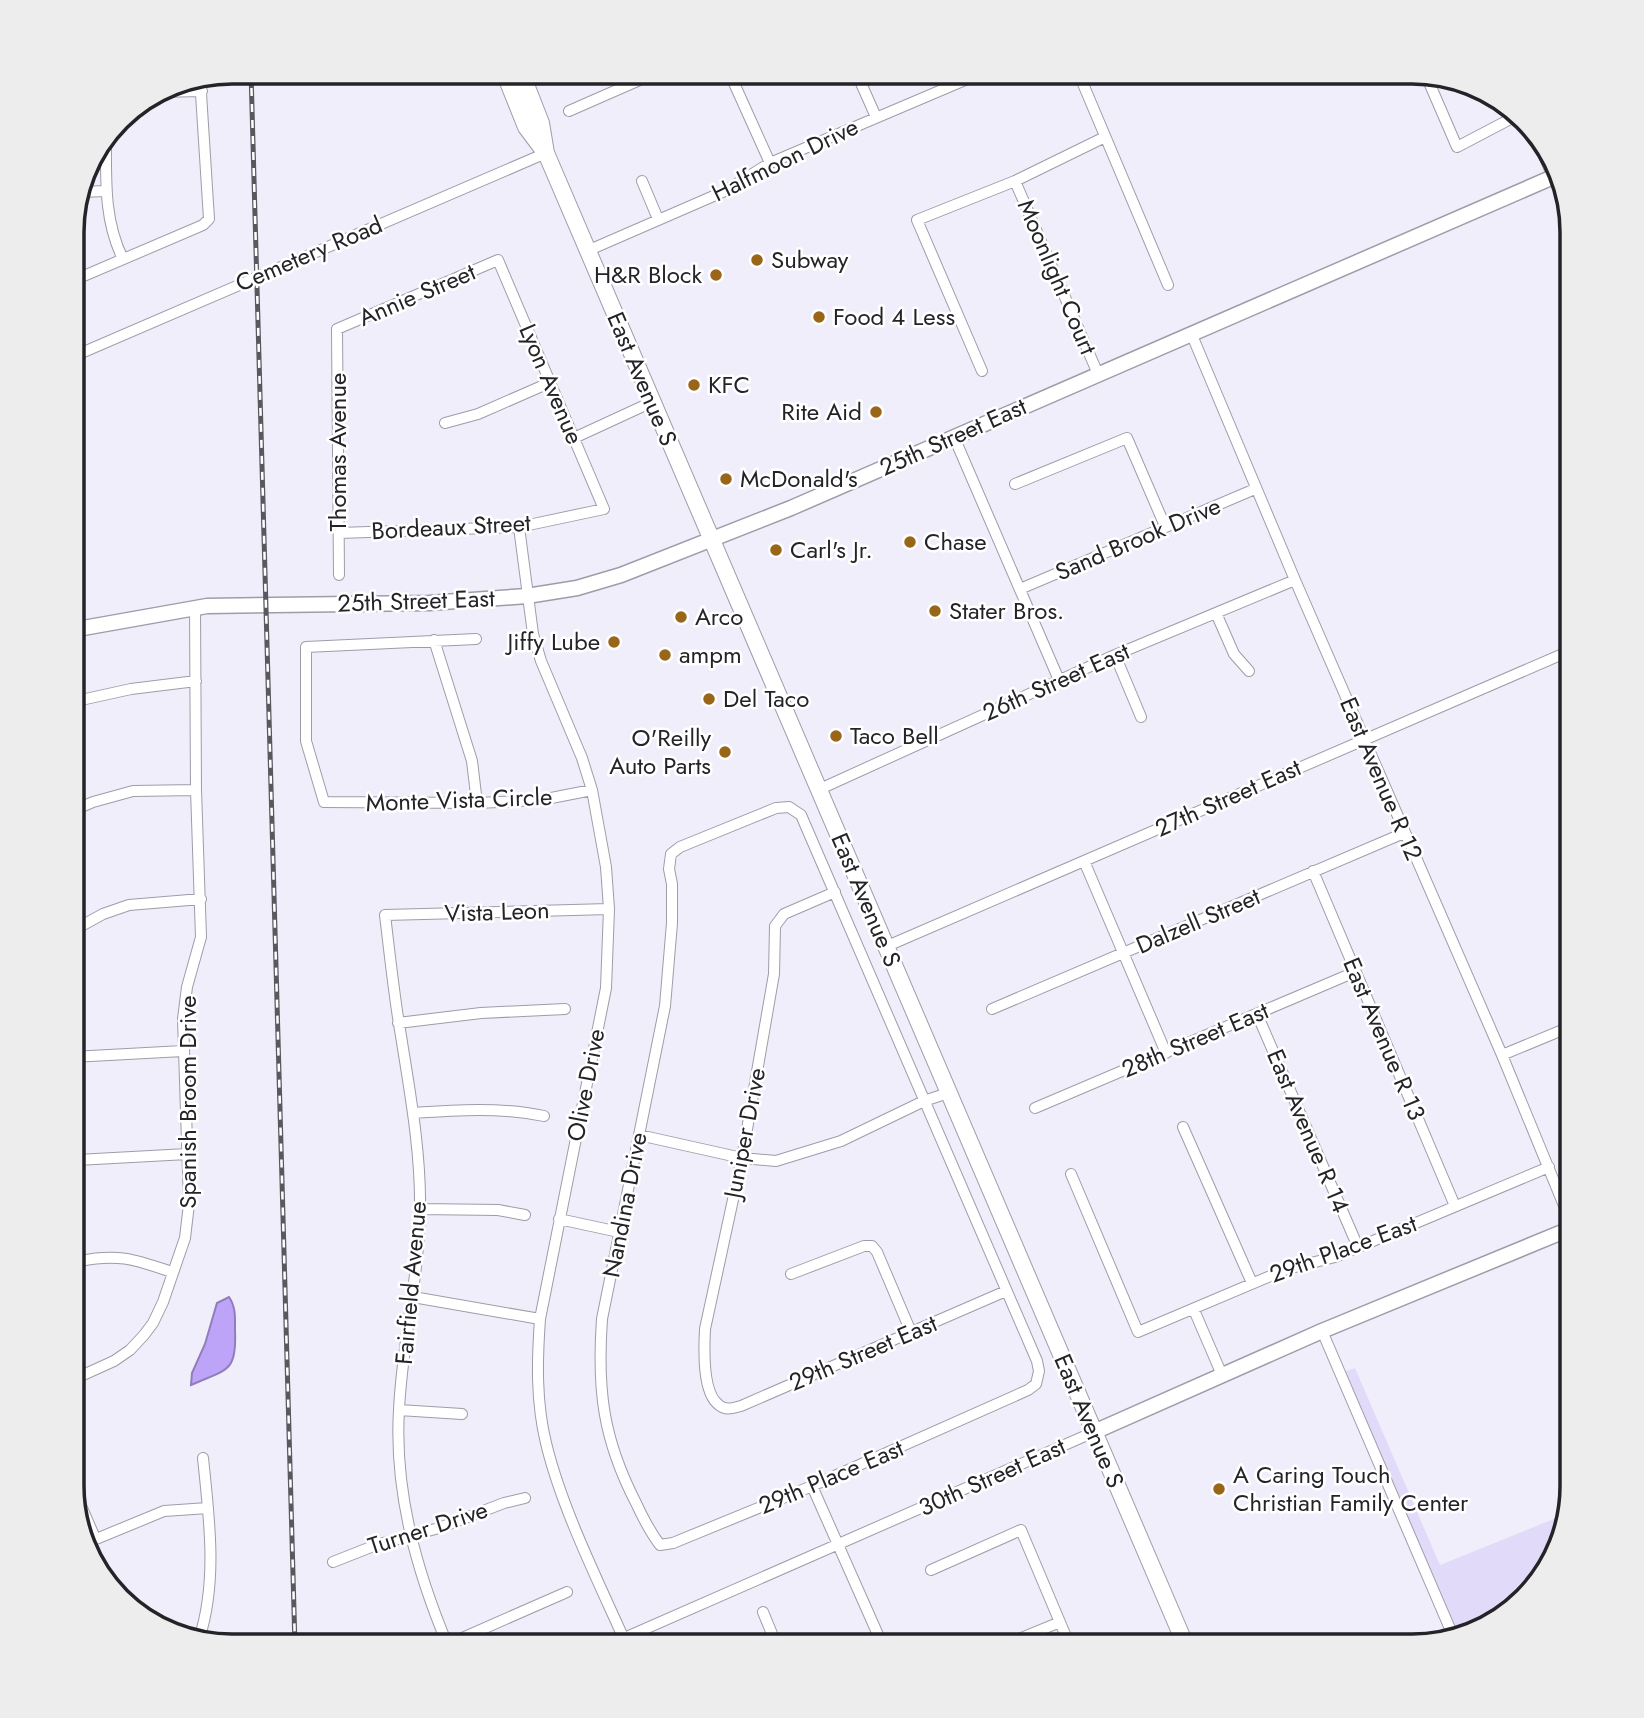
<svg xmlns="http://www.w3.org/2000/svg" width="1644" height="1718" viewBox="0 0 1644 1718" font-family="Jost,sans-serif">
<rect width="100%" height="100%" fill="#f1eefb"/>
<path fill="#e2daf9" d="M1355,1368L1440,1565L1566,1514L1556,1557L1517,1607L1473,1634L1459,1637L1344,1372Z"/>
<path fill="#bea4f9" stroke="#907dba" stroke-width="2" d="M229,1297C236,1307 235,1318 235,1330C237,1373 227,1369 191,1385L192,1373L205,1344L217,1303Z"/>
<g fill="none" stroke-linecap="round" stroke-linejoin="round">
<defs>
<path id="street" d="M729,72L770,163
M856,72L876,117
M1078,72L1168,285
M1425,73L1457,147L1518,115
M158,92L202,91
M569,111L658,72
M1531,125L1553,177
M106,138C106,180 104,221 123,259
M642,181L658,219
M1015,181L1098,374
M80,192L106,191
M587,251L725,191L770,163L984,72
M72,281L203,225L209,219L200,78
M1191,333L1295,580L1502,1055L1572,1225
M72,357L546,153
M982,371L917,220L1015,181L1105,137
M445,423L478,414L549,383
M954,437L1059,680
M574,438L652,402
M1015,484L1127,438L1165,526
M519,527L533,634L541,661L582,758L592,790L606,867L609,909L606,988L540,1319C537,1361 536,1402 546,1443C561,1506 597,1579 624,1639
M339,575L337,329L498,260L604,509L519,527L339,533
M1020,589L1255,489
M1216,613L1234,654L1249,671
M476,639L306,647V741L324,802L477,803L541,800L592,790
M434,640L472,761L477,803
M1115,655L1141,717
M72,702L131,689L196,681
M820,789L1115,655L1295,580
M789,807L801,815L1037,1361L1039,1371L1036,1384L1028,1390L812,1486L673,1543L660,1545C650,1532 643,1518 636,1503C603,1439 597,1390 602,1319L665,1006L672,923V884L669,869L671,854L680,847L776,808Z
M72,811L93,802L133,791L196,790
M1084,861L1166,1053
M1313,871L1455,1206
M835,892L784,914L775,926L774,974L742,1158L705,1329C704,1348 702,1393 719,1405C726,1411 733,1408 741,1406L1006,1291
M72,931L103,914L129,905L201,899
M885,947L1572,650
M992,1009L1404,833
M1257,1014L1358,1247
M398,1023L481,1013L565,1009
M1502,1055L1572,1026
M72,1057L183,1051
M1035,1108L1355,972
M413,1113C456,1110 501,1107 544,1116
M1183,1127L1252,1283
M639,1135L742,1158L776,1161L841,1141L924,1101L948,1093
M77,1160L187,1154
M1071,1174L1138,1332L1287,1269L1335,1257L1549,1167
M420,1209L498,1210L525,1215
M559,1219L619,1232
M80,1261C119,1253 136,1260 172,1272
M791,1274L864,1246H872L877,1252L911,1332
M413,1297L540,1319
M1194,1310L1222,1375
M1322,1331L1454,1638
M72,1380L114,1361L130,1350L144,1335L153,1323L163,1302L185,1238L189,1204L183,1019L187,987L201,937L196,790L195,607
M399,1410L462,1414
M812,1486L883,1646
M79,1501L95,1538
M84,1544L164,1511L208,1508
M333,1562L376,1545L439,1528L504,1503L525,1498
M931,1570L1021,1530L1070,1646
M763,1612L777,1646
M199,1639C218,1581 209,1517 203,1458
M444,1646L567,1592
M448,1646C417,1572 394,1492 399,1410C402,1343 419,1277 420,1210C421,1152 410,1093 401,1036C394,996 390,956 385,915L609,909
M606,1646L1094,1432
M1002,1646L1060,1622"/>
<path id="secondary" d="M72,630L207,606L429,603L527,596L577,588L621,575L791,508L1560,174
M1094,1432L1322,1331L1572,1228"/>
<path id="primary" d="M504,72L526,127L544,151
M521,72L541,123L546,153L1186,1646"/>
</defs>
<use href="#street" stroke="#9f9ca8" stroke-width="12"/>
<use href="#secondary" stroke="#9f9ca8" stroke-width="17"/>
<use href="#primary" stroke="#9f9ca8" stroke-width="18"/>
<use href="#street" stroke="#fff" stroke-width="10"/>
<use href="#secondary" stroke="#fff" stroke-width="14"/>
<use href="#primary" stroke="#fff" stroke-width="16"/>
<defs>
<path id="rail" d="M251,72L295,1646"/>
</defs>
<use href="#rail" stroke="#5a575e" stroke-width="5"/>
<use href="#rail" stroke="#fff" stroke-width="2.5" stroke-dasharray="8" stroke-linecap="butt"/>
</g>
<g fill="#986519" stroke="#fff" stroke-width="2.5">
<circle cx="757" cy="260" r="7"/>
<circle cx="716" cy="275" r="7"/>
<circle cx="819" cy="317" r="7"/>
<circle cx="694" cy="385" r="7"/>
<circle cx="876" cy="412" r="7"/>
<circle cx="726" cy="479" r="7"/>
<circle cx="910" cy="542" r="7"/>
<circle cx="776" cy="550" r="7"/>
<circle cx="935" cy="611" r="7"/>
<circle cx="681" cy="617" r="7"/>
<circle cx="614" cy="642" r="7"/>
<circle cx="665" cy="655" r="7"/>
<circle cx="709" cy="699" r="7"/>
<circle cx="836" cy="736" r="7"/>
<circle cx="725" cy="752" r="7"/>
<circle cx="1219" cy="1489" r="7"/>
</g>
<g text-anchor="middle" stroke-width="5" stroke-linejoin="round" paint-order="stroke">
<g font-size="24" fill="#252328" stroke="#fff">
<text transform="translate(785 160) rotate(-26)" y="8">Halfmoon Drive</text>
<text transform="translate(309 254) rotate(-23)" y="8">Cemetery Road</text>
<text transform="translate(1057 277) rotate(67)" y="8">Moonlight Court</text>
<text transform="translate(417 295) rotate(-23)" y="8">Annie Street</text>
<text transform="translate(642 379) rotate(67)" y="8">East Avenue S</text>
<text transform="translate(551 384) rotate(67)" y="8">Lyon Avenue</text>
<text transform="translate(953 437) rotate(-24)" y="8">25th Street East</text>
<text transform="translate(338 452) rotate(-90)" y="8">Thomas Avenue</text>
<text transform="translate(451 527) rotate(-3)" y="8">Bordeaux Street</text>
<text transform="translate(1138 539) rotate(-23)" y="8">Sand Brook Drive</text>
<text transform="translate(416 601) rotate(-2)" y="8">25th Street East</text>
<text transform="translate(1056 682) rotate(-24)" y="8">26th Street East</text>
<text transform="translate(1381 779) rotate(67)" y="8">East Avenue R 12</text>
<text transform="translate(1228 798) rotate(-24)" y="8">27th Street East</text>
<text transform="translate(459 800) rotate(-2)" y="8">Monte Vista Circle</text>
<text transform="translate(866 900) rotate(67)" y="8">East Avenue S</text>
<text transform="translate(497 912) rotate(-2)" y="8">Vista Leon</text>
<text transform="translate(1198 921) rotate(-23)" y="8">Dalzell Street</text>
<text transform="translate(1384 1039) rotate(67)" y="8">East Avenue R 13</text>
<text transform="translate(1195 1040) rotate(-23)" y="8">28th Street East</text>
<text transform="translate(586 1085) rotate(-79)" y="8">Olive Drive</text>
<text transform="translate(188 1102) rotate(-90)" y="8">Spanish Broom Drive</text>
<text transform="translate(1308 1131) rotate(67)" y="8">East Avenue R 14</text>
<text transform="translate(745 1133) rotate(-79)" y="8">Juniper Drive</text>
<text transform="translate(625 1205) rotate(-79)" y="8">Nandina Drive</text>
<text transform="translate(1343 1249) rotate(-20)" y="8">29th Place East</text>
<text transform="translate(411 1283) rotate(-85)" y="8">Fairfield Avenue</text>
<text transform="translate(863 1353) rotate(-23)" y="8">29th Street East</text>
<text transform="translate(1089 1421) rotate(67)" y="8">East Avenue S</text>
<text transform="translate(831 1477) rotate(-23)" y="8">29th Place East</text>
<text transform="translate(992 1477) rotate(-24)" y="8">30th Street East</text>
<text transform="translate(428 1528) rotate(-18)" y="8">Turner Drive</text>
</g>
<g font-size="24" fill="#252328" stroke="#fff" text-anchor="start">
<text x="771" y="268">Subway</text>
<text x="702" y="283" text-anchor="end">H&amp;R Block</text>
<text x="833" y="325">Food 4 Less</text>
<text x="708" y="393">KFC</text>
<text x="862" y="420" text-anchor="end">Rite Aid</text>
<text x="740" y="487">McDonald's</text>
<text x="924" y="550">Chase</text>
<text x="790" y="558">Carl's Jr.</text>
<text x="949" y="619">Stater Bros.</text>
<text x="695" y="625">Arco</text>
<text x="600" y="650" text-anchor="end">Jiffy Lube</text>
<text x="679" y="663">ampm</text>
<text x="723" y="707">Del Taco</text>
<text x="850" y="744">Taco Bell</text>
<text x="711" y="746" text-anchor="end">O'Reilly<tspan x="711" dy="28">Auto Parts</tspan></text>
<text x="1233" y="1483">A Caring Touch<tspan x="1233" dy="28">Christian Family Center</tspan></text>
</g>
</g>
<path d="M0 0H1644V1718H0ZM232 84H1412A148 148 0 0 1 1560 232V1486A148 148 0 0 1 1412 1634H232A148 148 0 0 1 84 1486V232A148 148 0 0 1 232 84Z" fill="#eeedee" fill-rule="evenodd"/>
<path fill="none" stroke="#252328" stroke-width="3.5" d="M232 84H1412A148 148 0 0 1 1560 232V1486A148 148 0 0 1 1412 1634H232A148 148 0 0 1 84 1486V232A148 148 0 0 1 232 84Z"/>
</svg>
